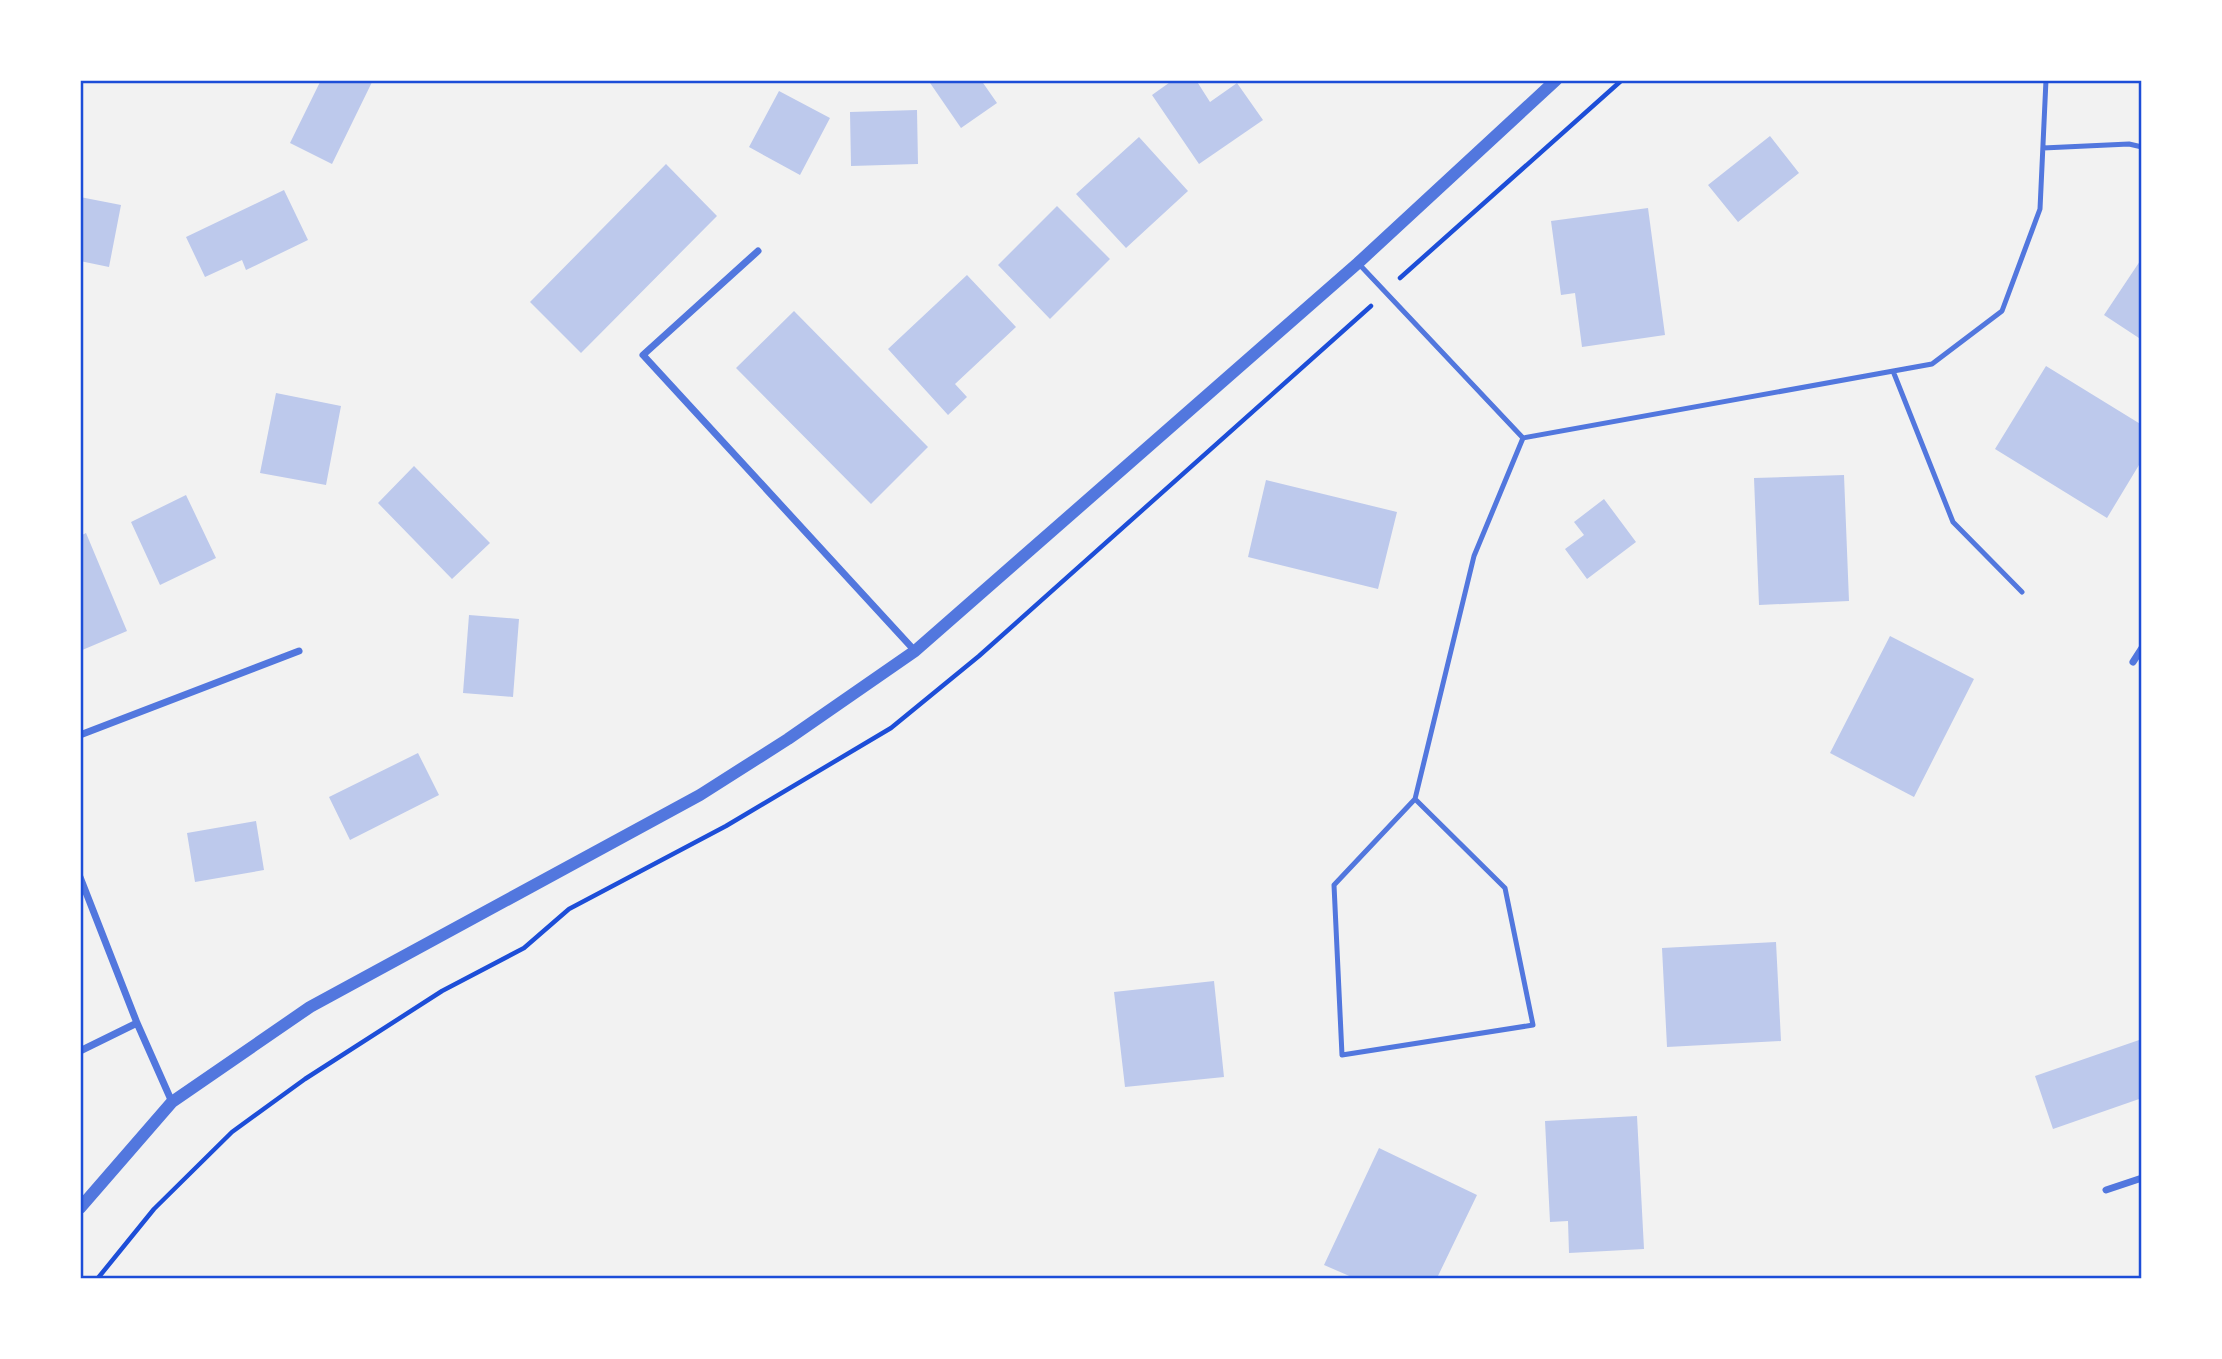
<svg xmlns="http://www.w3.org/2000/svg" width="2222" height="1359" viewBox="0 0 2222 1359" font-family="Arial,sans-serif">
<rect width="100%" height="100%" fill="#f2f2f2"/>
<path fill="#bdc9ec" d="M321,80H373L332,164L290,143Z
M928,80H981L997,103L961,128Z
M1173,80H1196L1210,102L1237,83L1263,120L1199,164L1152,95Z
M779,91L830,118L800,175L749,147Z
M917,110L918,164L851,166L850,112Z
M1770,136L1799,173L1738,222L1708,185Z
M1139,137L1188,191L1126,248L1076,194Z
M666,164L717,216L581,353L530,302Z
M284,190L308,240L246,270L242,260L205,277L186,237Z
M80,197L121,205L109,267L80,261Z
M1057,206L1110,259L1050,319L998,265Z
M1648,208L1665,335L1582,347L1575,293L1561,295L1551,221Z
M2142,258V340L2104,315Z
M967,275L1016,327L955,384L967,397L948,415L888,349Z
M794,311L928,447L871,504L736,368Z
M2046,366L2142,425V460L2107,518L1995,449Z
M276,393L341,406L326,485L260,473Z
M414,466L490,543L452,579L378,503Z
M1844,475L1849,601L1759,605L1754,478Z
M1266,480L1397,512L1378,589L1248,557Z
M186,495L216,558L160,585L131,522Z
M1604,499L1636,542L1587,579L1565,549L1584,535L1574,522Z
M86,533L127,631L80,651V536Z
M469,615L519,619L513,697L463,693Z
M1890,636L1974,679L1914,797L1830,753Z
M418,753L439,795L350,840L329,797Z
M256,821L264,870L195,882L187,833Z
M1776,942L1781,1041L1667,1047L1662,948Z
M1214,981L1224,1077L1125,1087L1114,992Z
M2142,1039V1098L2053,1129L2035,1076Z
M1637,1116L1644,1249L1569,1253L1568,1221L1550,1222L1545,1121Z
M1379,1148L1477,1195L1437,1278H1354L1324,1265Z"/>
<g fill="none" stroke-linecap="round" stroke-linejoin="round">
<path stroke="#1d4ed8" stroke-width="4.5" d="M1400,278L1622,80
M98,1278L154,1209L232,1132L305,1079L442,991L524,948L569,909L726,826L891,728L979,656L1371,306"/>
<path stroke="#5277de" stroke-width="5" d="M2043,148L2129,144L2142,147
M1358,263L1523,438L1932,364L2002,311L2040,209L2046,80
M1893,371L1953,522L2022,592
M1415,799L1505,888L1533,1025L1342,1055L1334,885L1415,799L1474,556L1523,438"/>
<path stroke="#5277de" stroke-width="7" d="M758,251L643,355L915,651
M2133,662L2142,648
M80,735L299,651
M80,877L137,1023L172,1102
M80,1051L137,1023
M2106,1190L2142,1178"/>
<path stroke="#5277de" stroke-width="12" d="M80,1208L172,1102L310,1007L700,795L788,739L915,651L1358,263L1556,80"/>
</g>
<rect width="2222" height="1359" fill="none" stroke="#ffffff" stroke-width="164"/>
<rect x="82" y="82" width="2058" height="1195" fill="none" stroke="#1d4ed8" stroke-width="2.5"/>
</svg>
